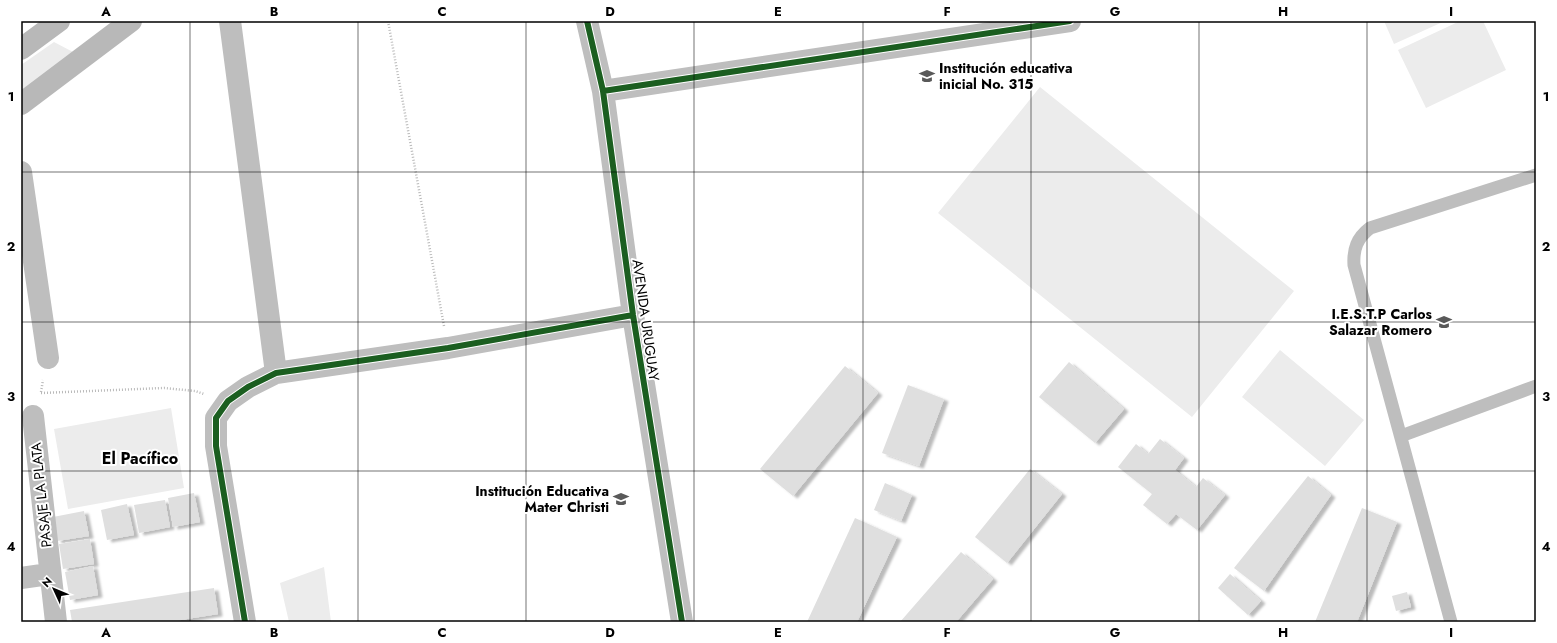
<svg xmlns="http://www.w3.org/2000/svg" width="1557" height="643" viewBox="0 0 1557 643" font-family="Jost,sans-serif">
<defs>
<filter id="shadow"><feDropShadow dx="4.5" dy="2.5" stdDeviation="1" flood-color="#0004"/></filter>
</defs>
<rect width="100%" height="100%" fill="#fff"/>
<path fill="#ececec" d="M1384,21H1445L1394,44Z
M1460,21H1483L1506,70L1426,108L1398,50Z
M54,42L73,52L21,102V65Z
M1040,87L1294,291L1192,417L938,213Z
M1280,350L1364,420L1325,466L1242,397Z
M171,408L184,488L68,509L54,429Z
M324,567L331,622H289L280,583Z"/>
<path fill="#dfdfdf" filter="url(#shadow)" d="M1069,362L1124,409L1095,443L1039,397Z
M845,366L878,393L793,496L760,469Z
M908,385L944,399L919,466L882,453Z
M1160,439L1184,458L1175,470L1196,487L1203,478L1225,495L1197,530L1176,514L1167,524L1143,505L1152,494L1118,467L1136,444L1148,454Z
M1030,469L1062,494L1007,563L975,537Z
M1308,476L1331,495L1264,591L1234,568Z
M885,483L912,495L901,521L874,510Z
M194,493L200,522L173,527L168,498Z
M165,500L170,527L139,533L134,505Z
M127,504L134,535L107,540L101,510Z
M1362,508L1397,522L1357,622H1315Z
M84,511L89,536L57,541L53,517Z
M855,518L897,537L857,622H807Z
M90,539L94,564L63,569L59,544Z
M961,552L993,579L956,622H900Z
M93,566L98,595L70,600L65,572Z
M1230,574L1261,601L1248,615L1218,588Z
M214,588L218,614L168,622H72L70,610Z
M1407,592L1411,607L1396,611L1392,596Z"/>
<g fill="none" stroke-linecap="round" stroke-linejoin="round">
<path stroke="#b9b9b9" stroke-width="2.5" stroke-dasharray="1 2" stroke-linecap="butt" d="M388,21L444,326
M41,392L43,380
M41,393L164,388L195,391L204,394"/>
<path stroke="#bebebe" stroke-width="13" d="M1401,436L1536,386
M1451,622L1354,265C1353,249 1357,238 1370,228L1536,175"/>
<path stroke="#bebebe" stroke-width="22" d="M230,21L276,373
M587,21L603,91L633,315L682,622
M603,91L1070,21
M21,172L48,358
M33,416L56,622
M21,578L49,574
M245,622L216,446V418L228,401L248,387L276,373L448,348L633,315"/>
<path stroke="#b8b8b8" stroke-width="22" d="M21,49L59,21
M21,104L131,21"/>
<defs>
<path id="cycleway" d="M587,21L603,91L633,315L682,622
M603,91L1070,21
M245,622L216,446V418L228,401L248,387L276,373L448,348L633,315"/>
</defs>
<use href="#cycleway" stroke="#fff" stroke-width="8"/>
<use href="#cycleway" stroke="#1b5e20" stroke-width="6"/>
</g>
<path fill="none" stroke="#000" stroke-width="1" stroke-opacity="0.55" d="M190,21V622M358,21V622M526,21V622M694,21V622M863,21V622M1031,21V622M1199,21V622M1367,21V622M21,172H1536M21,322H1536M21,471H1536"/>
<defs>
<symbol id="school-bare" viewBox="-9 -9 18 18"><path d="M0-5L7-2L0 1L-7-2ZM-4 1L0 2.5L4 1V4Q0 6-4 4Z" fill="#595959" stroke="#fff" stroke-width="2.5" paint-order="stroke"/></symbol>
<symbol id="university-bare" viewBox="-9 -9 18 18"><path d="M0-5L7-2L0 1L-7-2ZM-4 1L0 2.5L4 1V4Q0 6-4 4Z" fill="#595959" stroke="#fff" stroke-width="2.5" paint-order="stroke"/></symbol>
</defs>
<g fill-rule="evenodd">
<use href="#school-bare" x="916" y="65" width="22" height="22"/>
<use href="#university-bare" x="1433" y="311" width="22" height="22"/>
<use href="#school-bare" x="610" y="488" width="22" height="22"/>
</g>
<g text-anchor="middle" stroke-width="4" stroke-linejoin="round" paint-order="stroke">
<g font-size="14" font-weight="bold" fill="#000" stroke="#fff" text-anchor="end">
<text x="939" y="73" text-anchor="start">Institución educativa<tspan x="939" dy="16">inicial No. 315</tspan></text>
<text x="1432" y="319">I.E.S.T.P Carlos<tspan x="1432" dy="16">Salazar Romero</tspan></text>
<text x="609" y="496">Institución Educativa<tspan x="609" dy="16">Mater Christi</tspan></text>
</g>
<g font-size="14" fill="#000" stroke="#fff">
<text transform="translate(646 320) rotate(82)" y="5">AVENIDA URUGUAY</text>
<text transform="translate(41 495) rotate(-96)" y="5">PASAJE LA PLATA</text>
</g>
<g font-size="16" font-weight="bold" fill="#000" stroke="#fff">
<text x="140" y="464">El Pacífico</text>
</g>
</g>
<rect width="1557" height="643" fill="none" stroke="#ffffff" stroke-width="44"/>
<g transform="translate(54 589) rotate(314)" stroke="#ffffff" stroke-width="3" paint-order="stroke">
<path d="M0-3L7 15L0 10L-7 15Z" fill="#000000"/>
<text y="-6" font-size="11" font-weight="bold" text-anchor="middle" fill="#000000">N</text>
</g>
<rect x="22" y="22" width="1513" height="599" fill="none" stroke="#000" stroke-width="1.5"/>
<g font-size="13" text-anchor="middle" font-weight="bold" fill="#000">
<text x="106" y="16">A</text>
<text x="274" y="16">B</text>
<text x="442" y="16">C</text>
<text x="610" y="16">D</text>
<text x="778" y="16">E</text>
<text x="947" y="16">F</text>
<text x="1115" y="16">G</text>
<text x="1283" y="16">H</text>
<text x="1451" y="16">I</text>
<text x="11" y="101">1</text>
<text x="1546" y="101">1</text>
<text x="11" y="251">2</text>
<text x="1546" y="251">2</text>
<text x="11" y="401">3</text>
<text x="1546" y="401">3</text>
<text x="11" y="551">4</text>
<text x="1546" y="551">4</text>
<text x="106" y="637">A</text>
<text x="274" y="637">B</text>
<text x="442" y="637">C</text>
<text x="610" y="637">D</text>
<text x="778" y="637">E</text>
<text x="947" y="637">F</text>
<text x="1115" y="637">G</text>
<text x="1283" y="637">H</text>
<text x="1451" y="637">I</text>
</g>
</svg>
